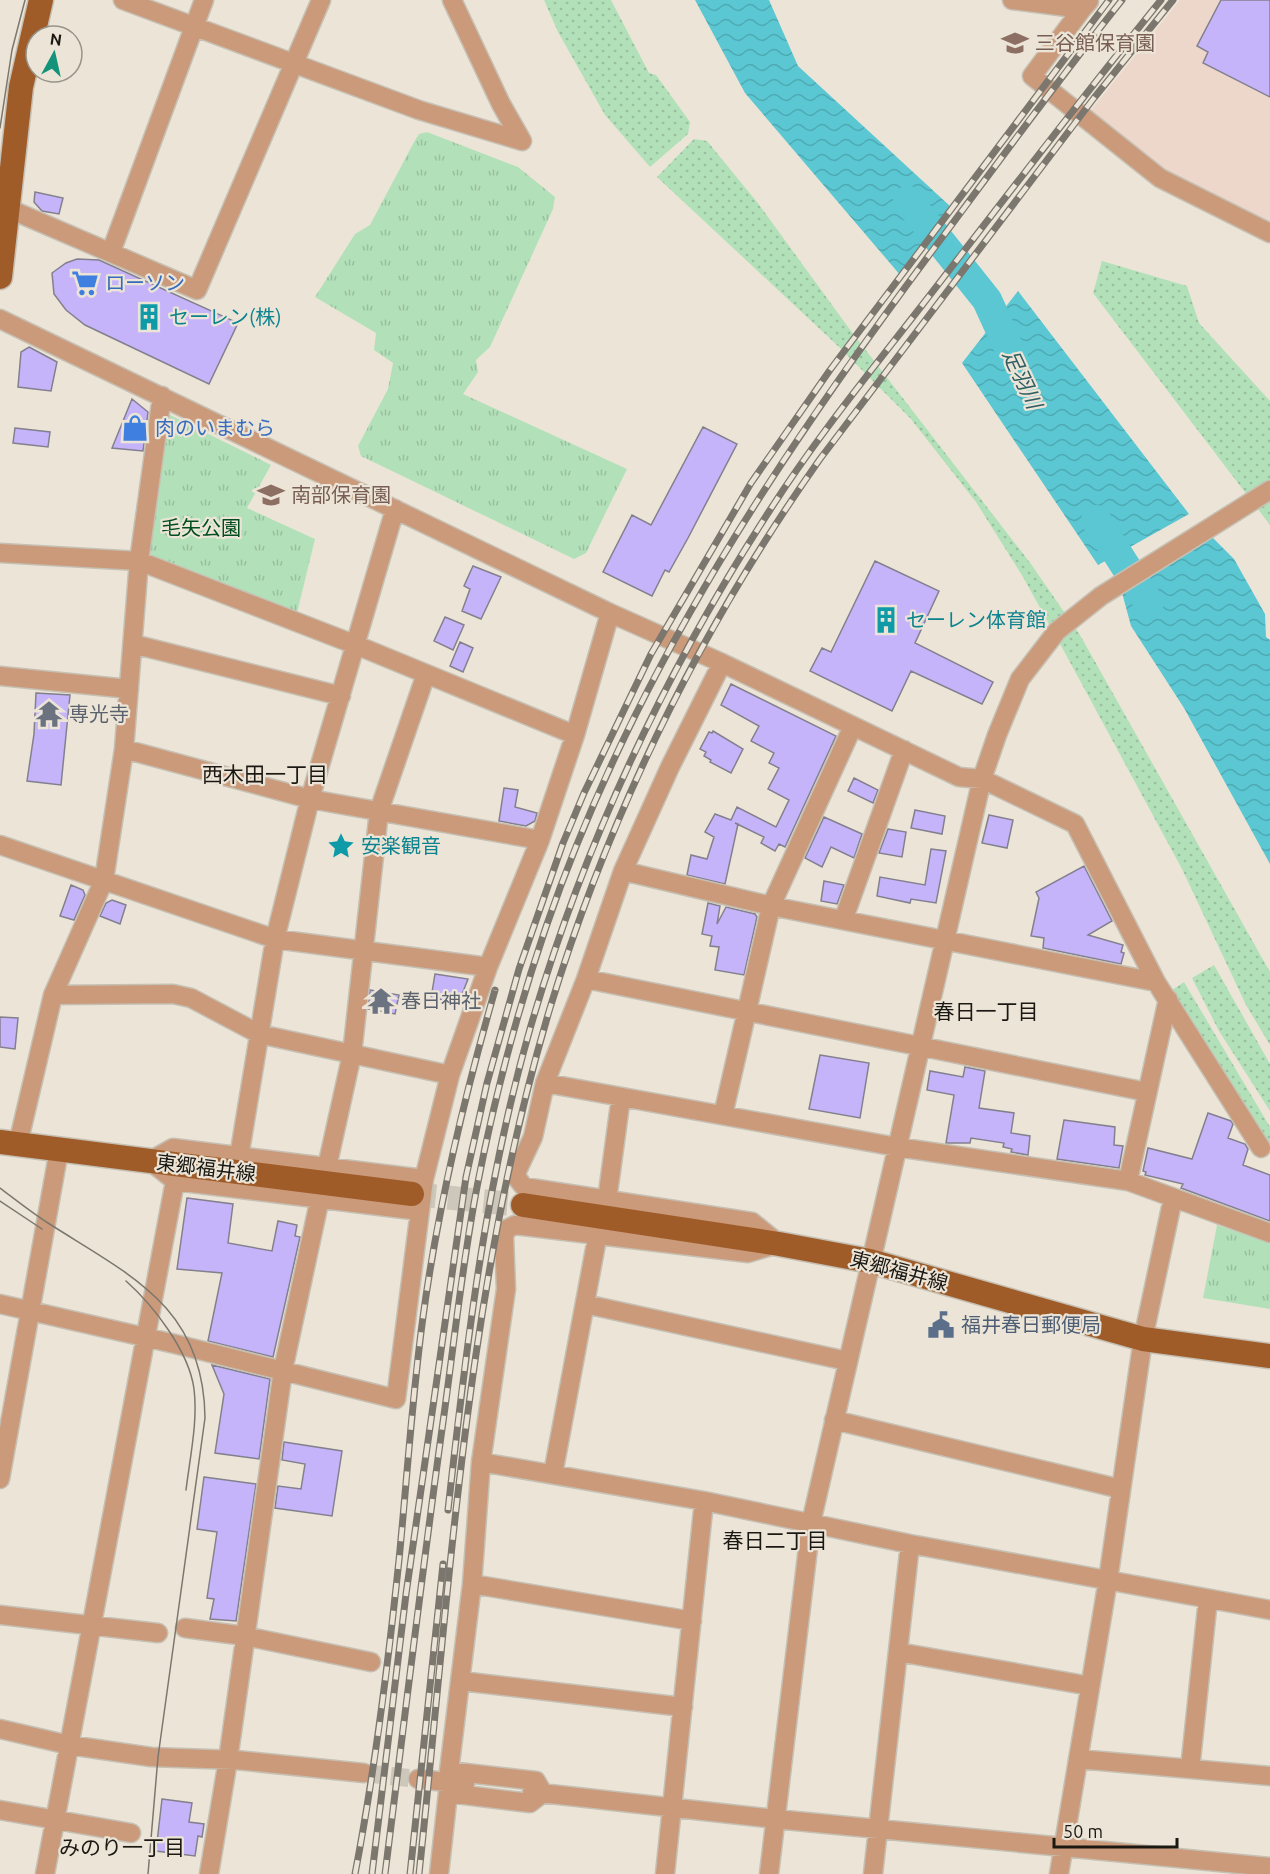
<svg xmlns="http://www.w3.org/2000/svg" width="1270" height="1874" viewBox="0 0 1270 1874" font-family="Ubuntu,'Noto Sans JP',sans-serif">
<defs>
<pattern id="grass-dots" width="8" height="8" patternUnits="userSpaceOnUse" patternTransform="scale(1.5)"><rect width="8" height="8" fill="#b2e1b9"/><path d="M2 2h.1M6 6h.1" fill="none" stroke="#98c09e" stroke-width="1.8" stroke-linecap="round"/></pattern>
<pattern id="park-tufts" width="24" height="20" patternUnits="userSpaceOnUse" patternTransform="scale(1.5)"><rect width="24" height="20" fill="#b2e1b9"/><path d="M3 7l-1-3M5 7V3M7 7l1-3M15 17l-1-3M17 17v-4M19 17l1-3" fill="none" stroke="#98c09e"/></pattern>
<pattern id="water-waves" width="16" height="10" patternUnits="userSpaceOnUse" patternTransform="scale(1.5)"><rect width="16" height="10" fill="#5ac7d2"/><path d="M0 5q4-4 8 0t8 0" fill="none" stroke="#4eaab3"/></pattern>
</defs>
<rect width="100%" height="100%" fill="#ece5d7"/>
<path fill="#edd7cb" d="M1180,0H1270V224L1163,173L1088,114Z"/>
<path fill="url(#grass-dots)" d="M544,0H611L649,73L656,75L690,122L688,134L650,167L605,115L558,32Z
M694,139L707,141L757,202L851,331L1031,564L1080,635L1270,972V1045L1246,1005L1182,869L1071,664L1023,577L976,502L910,418L838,346L657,177Z
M1102,261L1187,286L1199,323L1270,401V525L1093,293Z
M1214,965L1270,1064V1111L1219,1031L1192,978Z
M1184,982L1270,1127V1145L1169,992Z"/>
<path fill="url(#park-tufts)" d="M427,132L518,167L555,197L553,209L490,347L476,360L478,372L463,394L627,469L586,553L574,559L361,456L358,446L388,389L393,363L374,350L376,333L315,297L355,234L370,225L414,142L419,134Z
M166,413L271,465L247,508L315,539L295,621L147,559Z
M1217,1225L1270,1243V1309L1203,1298Z"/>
<path fill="url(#water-waves)" d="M695,0H769L798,66L951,207L901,276L745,93Z
M1018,291L1189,514L1098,565L962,363Z
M1210,535L1234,559L1265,614L1266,637L1270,640V864L1184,708L1131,626L1121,589Z"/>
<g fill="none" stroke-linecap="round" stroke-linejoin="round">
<path stroke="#5ac7d2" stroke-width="30" d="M908,201L987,300L1013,357
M1096,520L1149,603"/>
</g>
<path fill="#c6b4fb" stroke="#83808e" stroke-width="1.5" d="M1221,0H1270V97L1203,63L1208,52L1197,46Z
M35,192L63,198L59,214L42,211L34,202Z
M77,259L99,260L238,323L209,384L85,325L66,310L54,294L52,273L66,263Z
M29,347L57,362L51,391L18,387L21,352Z
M132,399L148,412L143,451L112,448Z
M703,427L737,444L688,538L669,572L665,570L652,596L603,572L632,515L651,525Z
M15,428L50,432L48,447L13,443Z
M875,561L939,591L915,643L993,682L982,704L911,671L892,711L810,671L822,648L831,652Z
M473,566L501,577L481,619L462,611L470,589L464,586Z
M445,617L464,625L453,650L434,641Z
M460,642L473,648L463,672L450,666Z
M731,684L836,736L785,847L779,844L775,851L761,843L764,837L735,823L738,824L725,884L687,875L691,855L707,859L714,837L705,832L715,814L731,820L737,807L776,827L789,800L768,789L779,768L769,763L774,753L751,741L759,726L721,705Z
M36,693L70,695L61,785L27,781L34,734Z
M713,731L743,749L731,773L710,762L711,760L704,756L706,752L700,749L709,732L712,733Z
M854,778L878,790L873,803L848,791Z
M504,788L518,790L515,807L537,813L535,821L526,826L499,821Z
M915,810L945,816L942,834L911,828Z
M989,815L1013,820L1007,848L982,843Z
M824,817L862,834L854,858L831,847L822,867L805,858Z
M888,829L906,832L902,857L879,853Z
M931,849L946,851L936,903L911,899L910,903L877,896L880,877L925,885Z
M1084,866L1112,921L1088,935L1123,945L1121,952L1124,953L1121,964L1043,948L1044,938L1031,936L1039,898L1036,892Z
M824,881L844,885L837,904L821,901Z
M71,885L83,890L85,895L74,920L60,916Z
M112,900L126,905L120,924L100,916L106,903Z
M708,903L720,906L717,924L726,907L755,914L757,917L744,975L715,970L719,947L710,946L712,936L702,934Z
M435,974L468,979L459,1002L431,998Z
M370,990L399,995L395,1014L368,1009Z
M0,1017L18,1018L15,1049L0,1047Z
M820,1055L869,1063L860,1118L809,1109Z
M965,1067L985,1071L979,1108L1014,1113L1011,1133L1030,1136L1028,1155L1011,1152L1012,1149L1003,1147L1004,1143L971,1138L970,1143H946L954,1095L927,1090L930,1071L963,1077Z
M1208,1113L1231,1121L1233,1124L1228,1138L1245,1144L1248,1149L1243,1165L1270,1175V1221L1181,1188L1183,1184L1145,1175L1146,1172L1143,1171L1148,1148L1192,1159Z
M1064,1120L1115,1127L1114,1145L1123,1146L1119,1168L1057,1159Z
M187,1198L233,1204L228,1243L272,1251L278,1221L297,1225L295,1236L300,1237L273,1357L208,1341L222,1273L177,1269Z
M212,1365L270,1379L259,1459L215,1453L224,1394Z
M284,1442L342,1451L332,1516L275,1508L278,1486L301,1489L305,1464L282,1460Z
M204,1477L256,1484L236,1621L210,1619L214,1599L207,1598L217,1532L197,1529Z
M162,1799L192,1803L189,1822L204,1824L202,1837L198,1836L195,1856L156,1851Z"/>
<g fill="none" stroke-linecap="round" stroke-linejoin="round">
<path stroke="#cdc6ba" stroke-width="18" stroke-dasharray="18 9" stroke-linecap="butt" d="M364,1773L418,1779"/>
<path stroke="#cdc6ba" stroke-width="24" stroke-dasharray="24 12" stroke-linecap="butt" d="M412,1194L523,1205"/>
<defs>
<path id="minor" d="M123,0L419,110L522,141
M452,0L501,104L522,141
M1012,0L1082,9L1089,1
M1082,9L1032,76L1160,178L1270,233
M7,208L197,290L321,0
M111,252L204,0
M0,319L610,613L722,663L959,777L982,779L1075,824L1156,982L1261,1148
M0,553L139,561L356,645L575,735
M133,644L341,696
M722,663L670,767L623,871L586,979L545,1083L533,1137L517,1171V1178L524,1187L752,1222L779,1244
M0,676L129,689
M124,749L310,799L540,840
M0,845L275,939L488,967
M623,871L771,906L1156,982
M844,918L904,750
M586,979L1147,1092
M53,995L173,994L191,998L259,1034L450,1075
M545,1083L897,1147L1128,1181L1270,1233
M723,1115L771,906L853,726
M18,1144L53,995L104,880L124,749L139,561L162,396
M239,1157L275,939L310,799L395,509
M327,1167L352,1054L379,811L426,674
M1128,1181L1168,999
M607,1200L621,1097
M420,1211L175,1181L150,1161L173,1148L424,1179
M0,1304L175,1344L396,1399L424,1179L450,1075L488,967L540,840L575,735L610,613
M585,1304L847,1361
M834,1420L1121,1489
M481,1462L704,1501L910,1544L1270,1610
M553,1474L598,1233
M0,1479L59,1150
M472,1584L692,1621
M0,1615L158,1633
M185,1628L245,1636L371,1662
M898,1652L1090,1686
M461,1681L683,1707
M0,1729L69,1745L151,1757L236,1760L364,1773
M1078,1759L1270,1776
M1190,1769L1208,1599
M418,1779L465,1784
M532,1792L775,1819L1270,1867
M0,1810L131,1833
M45,1874L175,1181
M209,1874L228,1760L283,1370L320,1198
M439,1874L448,1793L530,1803L543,1793L536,1781L449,1771L472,1584L481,1462L506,1289L504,1236L507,1229L515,1225L748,1253L774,1245
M665,1874L704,1501
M769,1874L811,1523L982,779L997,735L1020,679L1057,631L1101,596L1270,490
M873,1874L910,1544
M1059,1874L1108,1580L1143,1339L1173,1198"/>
<path id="major" d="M0,277L21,87L41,0
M0,1142L412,1194
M523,1205L779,1244L870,1261L1143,1339L1270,1356"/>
</defs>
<use href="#minor" stroke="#c6c0b4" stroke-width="21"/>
<use href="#major" stroke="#c6c0b4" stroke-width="27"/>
<use href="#minor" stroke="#ca9a7a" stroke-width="18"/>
<use href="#major" stroke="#9f5c29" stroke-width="24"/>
<path stroke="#7c776e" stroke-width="1.5" d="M0,128L12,50L25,0
M0,1188C16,1200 31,1212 48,1223C129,1275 204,1306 205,1418L158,1757L148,1874
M0,1201L42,1229
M126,1281C153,1305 189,1351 194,1389C198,1421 190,1457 186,1490"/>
<defs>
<path id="rail" d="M448,1510C466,1349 485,1185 530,1029C583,846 666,670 770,510C816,438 871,371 923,304C1002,202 1080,100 1161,0
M355,1874C375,1770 388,1665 399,1560C407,1479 412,1398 423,1317C438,1206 464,1098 495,990
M372,1874L406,1594L466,1177L487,1083L519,969L563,843L584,793L651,654L751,483L830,370L1109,0
M385,1874C404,1723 422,1573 443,1422C454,1344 462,1265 477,1187C494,1099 517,1012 546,927C635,668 784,448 947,231C1005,153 1062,75 1122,0
M410,1874L443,1564
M419,1874C450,1585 466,1288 550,1008C610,812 702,626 820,459L1094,98L1173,0"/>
</defs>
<use href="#rail" stroke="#7c776e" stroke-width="7"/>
<use href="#rail" stroke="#ece5d7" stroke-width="4.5" stroke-dasharray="14" stroke-linecap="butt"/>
</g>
<defs>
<symbol id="school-bare" viewBox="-9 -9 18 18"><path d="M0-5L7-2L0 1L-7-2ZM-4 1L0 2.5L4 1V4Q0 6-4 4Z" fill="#8d6e63" stroke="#ece5d7" stroke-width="2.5" paint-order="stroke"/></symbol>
<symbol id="supermarket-bare" viewBox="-9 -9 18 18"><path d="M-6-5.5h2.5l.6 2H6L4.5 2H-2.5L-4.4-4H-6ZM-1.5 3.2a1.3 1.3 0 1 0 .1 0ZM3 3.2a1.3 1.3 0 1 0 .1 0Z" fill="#3f7fe0" stroke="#ece5d7" stroke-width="2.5" paint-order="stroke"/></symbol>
<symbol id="building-bare" viewBox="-9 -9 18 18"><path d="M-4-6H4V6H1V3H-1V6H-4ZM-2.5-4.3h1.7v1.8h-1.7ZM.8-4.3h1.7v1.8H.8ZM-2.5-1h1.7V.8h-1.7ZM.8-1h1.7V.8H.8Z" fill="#0f9aa8" stroke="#ece5d7" stroke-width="2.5" paint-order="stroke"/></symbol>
<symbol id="shop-bare" viewBox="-9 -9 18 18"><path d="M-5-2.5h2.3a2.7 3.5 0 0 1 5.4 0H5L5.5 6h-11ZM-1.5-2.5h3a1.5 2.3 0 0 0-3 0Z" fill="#3f7fe0" stroke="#ece5d7" stroke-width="2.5" paint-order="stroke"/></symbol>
<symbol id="temple-bare" viewBox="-9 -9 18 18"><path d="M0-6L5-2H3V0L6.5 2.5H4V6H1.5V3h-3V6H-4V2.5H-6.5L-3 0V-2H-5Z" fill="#6b7280" stroke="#ece5d7" stroke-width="2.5" paint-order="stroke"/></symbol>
<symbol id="sight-bare" viewBox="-9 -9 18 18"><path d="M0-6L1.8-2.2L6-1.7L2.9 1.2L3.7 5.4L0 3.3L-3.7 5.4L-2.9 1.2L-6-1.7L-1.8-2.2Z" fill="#0f9aa8" stroke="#ece5d7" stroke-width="2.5" paint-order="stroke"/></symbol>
<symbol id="civic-bare" viewBox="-9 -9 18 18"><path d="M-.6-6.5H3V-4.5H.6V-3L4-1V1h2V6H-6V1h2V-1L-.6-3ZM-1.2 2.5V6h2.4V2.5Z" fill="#5c6f8a" stroke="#ece5d7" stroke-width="2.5" paint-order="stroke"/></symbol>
</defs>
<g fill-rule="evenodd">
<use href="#school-bare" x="996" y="24" width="38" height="38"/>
<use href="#supermarket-bare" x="66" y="264" width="38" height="38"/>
<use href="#building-bare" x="130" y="298" width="38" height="38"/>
<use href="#shop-bare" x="116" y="409" width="38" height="38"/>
<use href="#school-bare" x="252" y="476" width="38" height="38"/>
<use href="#building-bare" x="867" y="601" width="38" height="38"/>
<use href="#temple-bare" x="30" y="695" width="38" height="38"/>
<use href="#sight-bare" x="322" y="827" width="38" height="38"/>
<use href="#temple-bare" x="362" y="982" width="38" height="38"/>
<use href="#civic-bare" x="922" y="1306" width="38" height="38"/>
</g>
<g text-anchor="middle" stroke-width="4.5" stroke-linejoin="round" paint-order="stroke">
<g font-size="20" fill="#785e54" stroke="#ece5d7" text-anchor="start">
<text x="1035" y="50">三谷館保育園</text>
<text x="291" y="502">南部保育園</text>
</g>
<g font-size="20" fill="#366cbe" stroke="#ece5d7" text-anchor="start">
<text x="105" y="290">ローソン</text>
<text x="155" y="435">肉のいまむら</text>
</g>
<g font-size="20" fill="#0d838f" stroke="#ece5d7" text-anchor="start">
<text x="169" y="324">セーレン(株)</text>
<text x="906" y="627">セーレン体育館</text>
<text x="361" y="853">安楽観音</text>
</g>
<g font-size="20" fill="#004e1e" stroke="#ece5d7">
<text x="201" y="535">毛矢公園</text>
</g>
<g font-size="20" fill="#5b616d" stroke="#ece5d7" text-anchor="start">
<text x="69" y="721">専光寺</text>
<text x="401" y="1008">春日神社</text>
</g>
<g font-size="20" fill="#1b1813" stroke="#ece5d7">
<text transform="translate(206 1168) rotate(7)" y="7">東郷福井線</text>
<text transform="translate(899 1271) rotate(15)" y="7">東郷福井線</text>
</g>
<g font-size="20" fill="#4e5e75" stroke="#ece5d7" text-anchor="start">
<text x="961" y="1332">福井春日郵便局</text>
</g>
<g font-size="21" font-style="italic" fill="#2f5f64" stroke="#ece5d7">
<text transform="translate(1022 379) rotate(65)" y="7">足羽川</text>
</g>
<g font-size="21" fill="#1b1813" stroke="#ece5d7">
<text x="265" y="782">西木田一丁目</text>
<text x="986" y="1019">春日一丁目</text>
<text x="775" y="1548">春日二丁目</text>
<text x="122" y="1855">みのり一丁目</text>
</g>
</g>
<g transform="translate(54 54) rotate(8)"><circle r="28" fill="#ece5d7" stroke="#989389" stroke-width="1.5"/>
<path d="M0-4.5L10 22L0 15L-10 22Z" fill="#14937b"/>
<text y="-9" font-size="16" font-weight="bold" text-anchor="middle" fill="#1b1813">N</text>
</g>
<path d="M1054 1838v9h123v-9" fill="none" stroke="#1b1813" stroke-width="3"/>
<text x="1063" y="1838" font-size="18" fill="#1b1813" stroke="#ece5d7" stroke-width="4.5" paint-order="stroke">50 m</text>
</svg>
